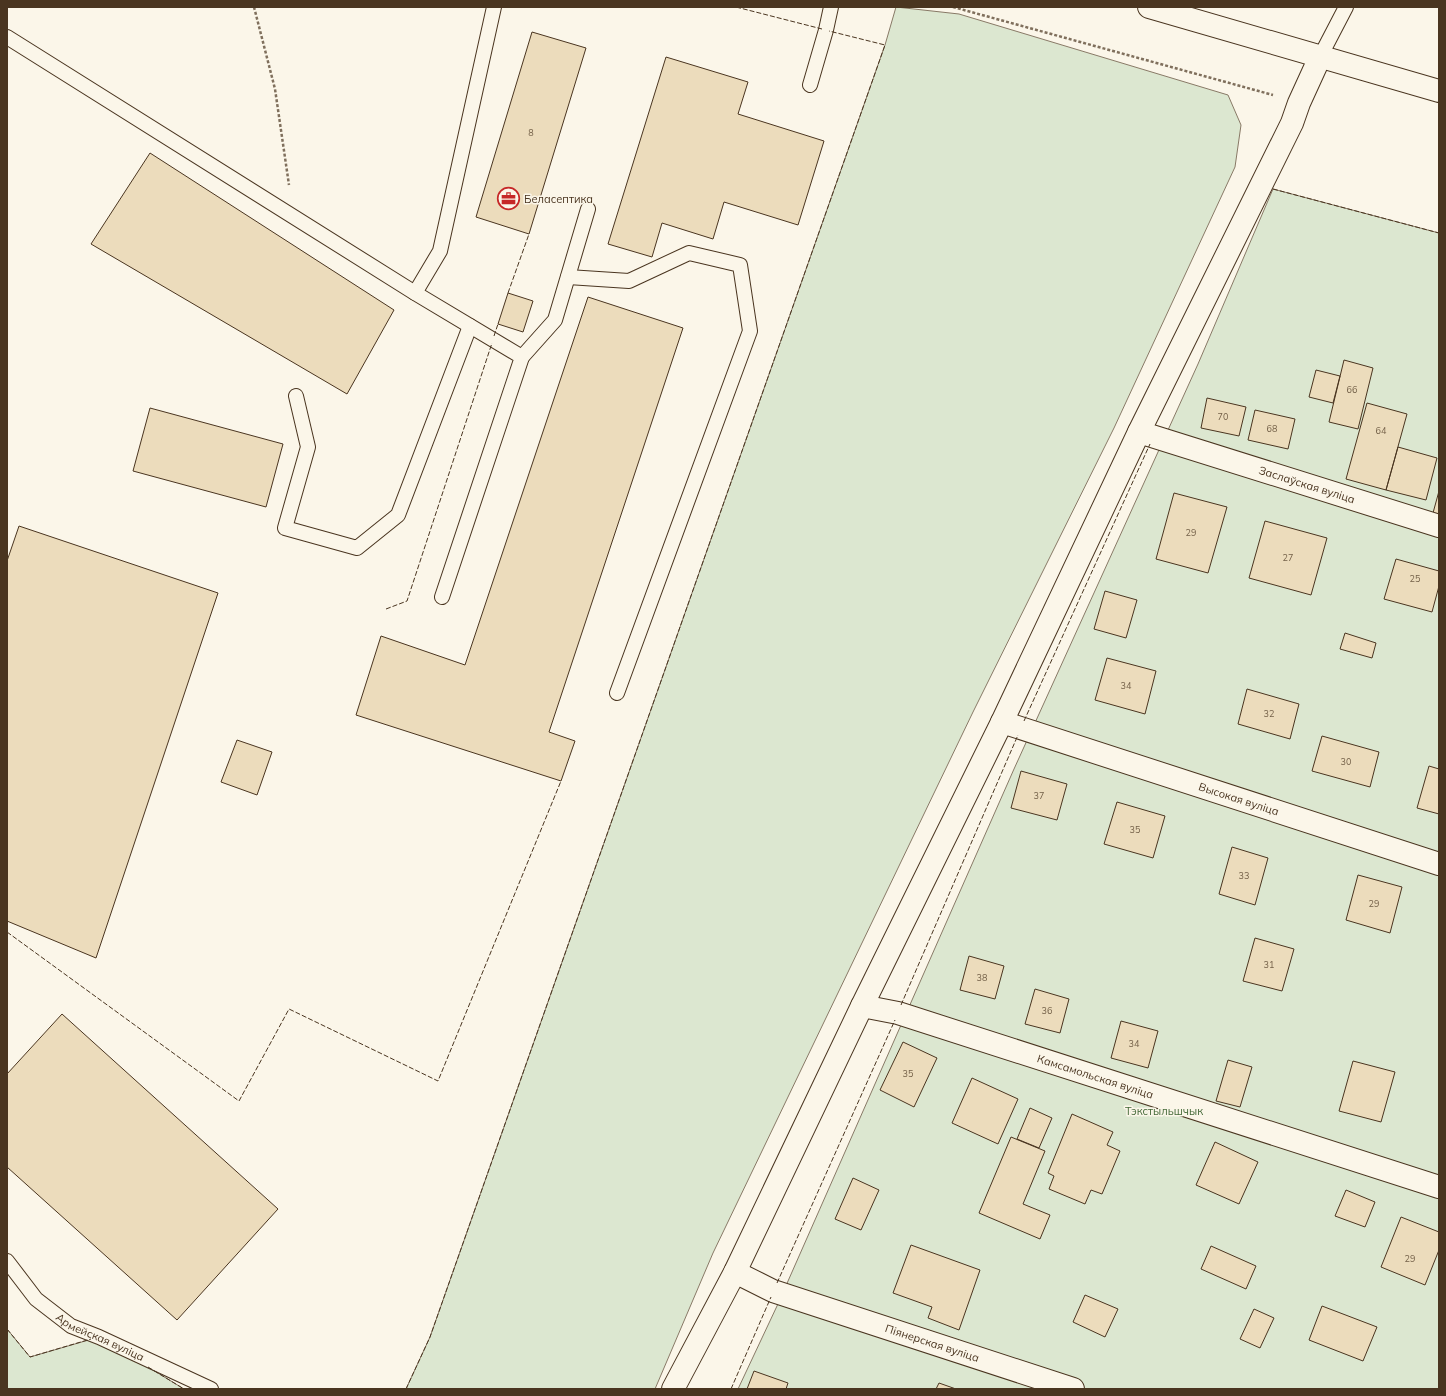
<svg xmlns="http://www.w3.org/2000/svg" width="1446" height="1396" viewBox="0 0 1446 1396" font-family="Mulish,sans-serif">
<rect width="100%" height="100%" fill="#fbf6e9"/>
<path fill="#dce7d0" stroke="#887966" d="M896,7L959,14L1228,95L1241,125L1235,167L1114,428L973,712L713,1253L655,1389H406L430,1337L885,45Z
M1273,189L1439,233V1389H738L777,1306L1014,769L1198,364Z
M7,1329L30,1357L99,1337L184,1389H7Z"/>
<path fill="#ecdcbc" stroke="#4a3520" d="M532,32L586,48L529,234L476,217Z
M666,57L748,82L738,114L824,141L798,225L724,202L713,239L662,223L652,257L608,244Z
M150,153L394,310L347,394L91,244Z
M508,293L533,301L523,332L498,324Z
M588,297L683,328L549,732L575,741L561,781L356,715L381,636L465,665Z
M1344,360L1373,368L1358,429L1329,422Z
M1316,370L1340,376L1333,403L1309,397Z
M1207,398L1246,407L1239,436L1201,428Z
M1367,403L1407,414L1386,490L1346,479Z
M150,408L283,444L266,507L133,471Z
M1255,410L1295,419L1288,449L1248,440Z
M1398,447L1437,458L1426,500L1386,490Z
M1439,491V515L1433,513Z
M1174,493L1227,507L1208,573L1156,559Z
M1265,521L1327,538L1311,595L1249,578Z
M19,526L218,593L96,958L7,921V561Z
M1396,559L1439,571V586L1432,612L1384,599Z
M1105,591L1137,600L1126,638L1094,629Z
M1345,633L1376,643L1372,658L1340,649Z
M1107,658L1156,671L1145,714L1095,700Z
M1247,689L1299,704L1290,739L1238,724Z
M1322,736L1379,752L1370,787L1312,771Z
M237,740L272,752L257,795L221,782Z
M1429,766L1439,769V814L1417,808Z
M1021,771L1067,784L1057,820L1011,808Z
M1117,802L1165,816L1153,858L1104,844Z
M1232,847L1268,858L1255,905L1219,894Z
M1358,875L1402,887L1390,933L1346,920Z
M1255,938L1294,949L1282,991L1243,981Z
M969,956L1004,966L995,999L960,990Z
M1035,989L1069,999L1060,1033L1025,1024Z
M62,1014L278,1209L177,1320L7,1167V1074Z
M1121,1021L1158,1031L1148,1068L1111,1058Z
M903,1042L937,1058L914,1107L880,1090Z
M1228,1060L1252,1067L1240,1107L1216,1101Z
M1353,1061L1395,1072L1381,1122L1339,1111Z
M972,1078L1018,1099L998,1144L952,1123Z
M1030,1108L1052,1118L1039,1148L1017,1139Z
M1072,1114L1113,1132L1107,1145L1120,1151L1102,1194L1091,1190L1085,1204L1049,1189L1054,1176L1048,1173Z
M1011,1137L1045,1151L1023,1204L1050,1215L1040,1239L979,1213Z
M1215,1142L1258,1162L1239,1204L1196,1185Z
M853,1178L879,1190L861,1230L835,1219Z
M1346,1190L1375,1202L1365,1227L1335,1216Z
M1401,1217L1439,1232V1250L1425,1285L1381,1267Z
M911,1245L980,1270L959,1330L928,1318L932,1307L893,1293Z
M1211,1246L1256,1266L1246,1289L1201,1269Z
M1085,1295L1118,1309L1105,1337L1073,1322Z
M1322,1306L1377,1327L1363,1361L1309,1340Z
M1254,1309L1274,1318L1260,1348L1240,1339Z
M754,1371L788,1383L786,1389H747Z
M939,1383L956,1389H936Z"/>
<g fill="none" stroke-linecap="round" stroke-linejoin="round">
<defs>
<g id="service">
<path d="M7,37L415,293L522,357L442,597"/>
<path d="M1320,57L1346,7"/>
<path d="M810,85L826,30L831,7"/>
<path d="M568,277L629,281L689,253L740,265L750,331L617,693"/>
<path d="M415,293L440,251L494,7"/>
<path d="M522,357L555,320L588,209"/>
<path d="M296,396L308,447L285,528L357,548L398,515L470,326"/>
<path id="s1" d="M7,1261L36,1299L71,1326L99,1337L211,1389"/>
</g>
<g id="minor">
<path id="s2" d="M1139,432L1439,526"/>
<path id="s3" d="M1002,722L1439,864"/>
<path id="s4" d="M862,1006L898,1013L1439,1187"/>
<path id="s5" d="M735,1272L773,1291L1073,1389"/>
<path d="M673,1389L735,1272L862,1006L1002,722L1139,432L1292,123L1299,103L1320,57"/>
</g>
<path id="secondary" d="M1149,7L1439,91"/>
</defs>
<use href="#service" stroke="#4a3520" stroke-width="16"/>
<use href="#minor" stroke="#4a3520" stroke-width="24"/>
<use href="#secondary" stroke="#4a3520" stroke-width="24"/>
<path stroke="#7f6f5c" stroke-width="2.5" stroke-dasharray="3 2" stroke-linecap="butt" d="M254,7L275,89L289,185
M953,7L1273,95"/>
<use href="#service" stroke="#fbf6e9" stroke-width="14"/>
<use href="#minor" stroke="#fbf6e9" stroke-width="22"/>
<use href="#secondary" stroke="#fbf6e9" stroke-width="22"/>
<path stroke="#4a3520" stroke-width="1" stroke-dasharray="5 2" stroke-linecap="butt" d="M736,7L822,29
M1273,189L1439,233
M508,293L529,234
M494,336L498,324
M386,609L407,601L492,343
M1024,721L1150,444
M7,932L239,1101L289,1009L438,1081L561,781
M901,1005L1018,735
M777,1283L895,1020
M7,1329L30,1357L91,1339
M148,1367L184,1389
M406,1389L430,1337L885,45L829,31
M731,1389L771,1297"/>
</g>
<defs>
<symbol id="office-ring" viewBox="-11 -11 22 22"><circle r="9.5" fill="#fbf6e9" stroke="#c62828" stroke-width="1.5"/><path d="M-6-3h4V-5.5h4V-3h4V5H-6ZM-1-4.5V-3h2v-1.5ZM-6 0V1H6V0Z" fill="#c62828"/></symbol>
</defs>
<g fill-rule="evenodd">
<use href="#office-ring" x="496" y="186" width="25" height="25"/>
</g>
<g text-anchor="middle" stroke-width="3" stroke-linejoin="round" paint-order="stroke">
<g font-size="9" fill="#725f47">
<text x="531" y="136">8</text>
<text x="1352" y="393">66</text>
<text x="1223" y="420">70</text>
<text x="1272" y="432">68</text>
<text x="1381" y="434">64</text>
<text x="1191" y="536">29</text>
<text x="1288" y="561">27</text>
<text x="1415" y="582">25</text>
<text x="1126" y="689">34</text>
<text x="1269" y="717">32</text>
<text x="1346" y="765">30</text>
<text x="1039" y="799">37</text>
<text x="1135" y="833">35</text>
<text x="1244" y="879">33</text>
<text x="1374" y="907">29</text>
<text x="1269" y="968">31</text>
<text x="982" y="981">38</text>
<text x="1047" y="1014">36</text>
<text x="1134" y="1047">34</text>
<text x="908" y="1077">35</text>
<text x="1410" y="1262">29</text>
</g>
<g font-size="11" fill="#4a3520" stroke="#fbf6e9" text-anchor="start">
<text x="524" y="203">Беласептика</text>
</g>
<g font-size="11" fill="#4a3520" stroke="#fbf6e9">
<text dy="4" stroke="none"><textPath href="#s2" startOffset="176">Заслаўская вуліца</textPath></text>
<text dy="4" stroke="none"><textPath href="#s3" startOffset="249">Высокая вуліца</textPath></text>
<text dy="4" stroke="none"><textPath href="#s4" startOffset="244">Камсамольская вуліца</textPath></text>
<text dy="4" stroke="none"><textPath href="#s1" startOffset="123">Армейская вуліца</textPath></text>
<text dy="4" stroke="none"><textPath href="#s5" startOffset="210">Піянерская вуліца</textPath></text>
</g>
<g font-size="11" fill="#436837" stroke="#fbf6e9">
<text x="1164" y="1115">Тэкстыльшчык</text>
</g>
</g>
<rect width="1446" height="1396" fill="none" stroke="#4a3520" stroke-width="16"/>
</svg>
